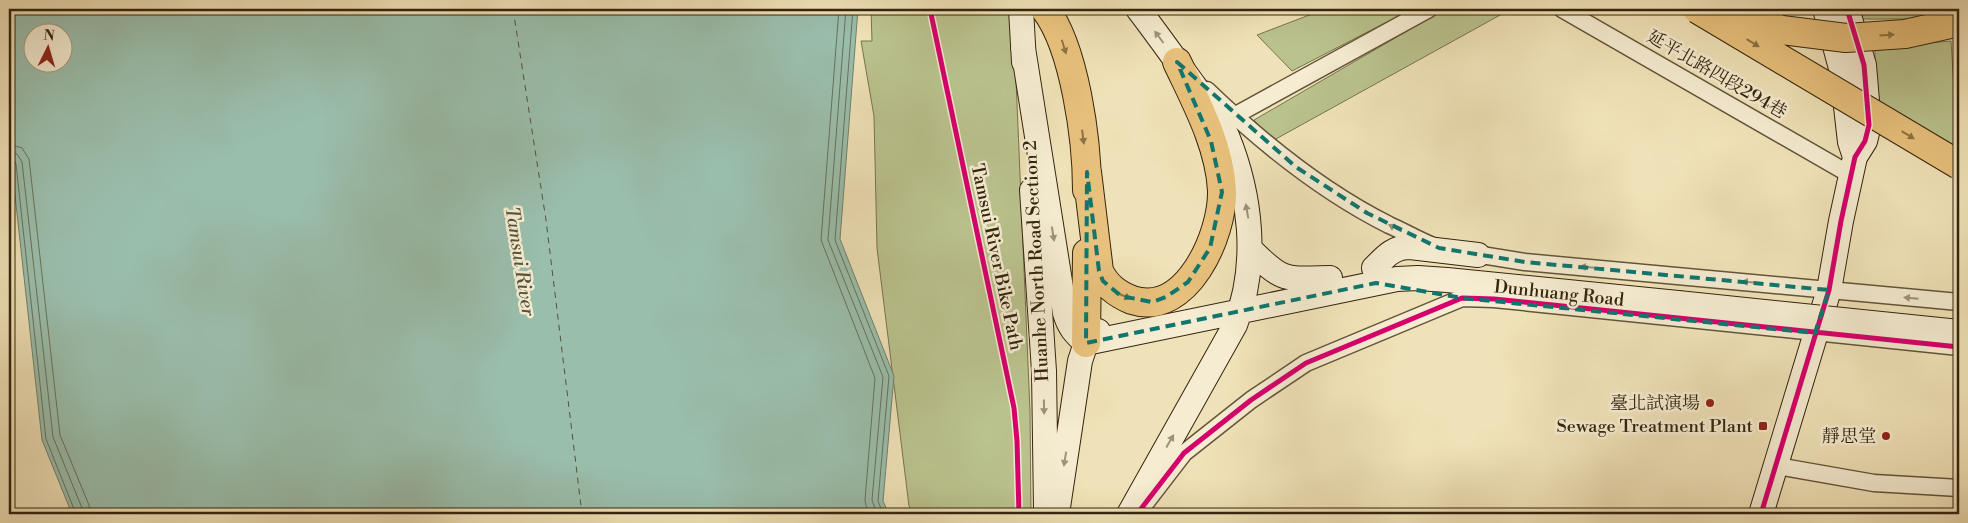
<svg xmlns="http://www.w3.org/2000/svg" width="1968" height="523" viewBox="0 0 1968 523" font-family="'Libre Bodoni','Noto Serif TC',serif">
<rect width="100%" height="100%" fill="#f0e2b8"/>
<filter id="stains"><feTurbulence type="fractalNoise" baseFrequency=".004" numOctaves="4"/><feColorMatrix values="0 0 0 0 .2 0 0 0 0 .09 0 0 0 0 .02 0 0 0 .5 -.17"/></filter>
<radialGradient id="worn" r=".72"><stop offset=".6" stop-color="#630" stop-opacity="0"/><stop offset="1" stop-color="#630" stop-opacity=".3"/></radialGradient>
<path fill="#bac38e" stroke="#77744e" d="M871,9H1013L1030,411L1031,514H913L909,506L877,248L874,116L861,41H872Z
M1325,9H1412L1292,71L1257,35Z
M1445,9H1511L1274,140L1254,120Z
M1842,9H1944V13L1907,19H1847Z
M1951,41L1958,149L1875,103V48Z"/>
<path fill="#9abeac" stroke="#71806d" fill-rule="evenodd" d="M9,9H858L840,239L894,376L883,501L889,514H72L42,440L9,141ZM32,32H62V62H32Z"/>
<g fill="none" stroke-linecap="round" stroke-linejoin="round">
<path stroke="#67715d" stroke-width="1" d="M839,9L821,240L875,378L865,500L868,514
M846,9L828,240L883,377L872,500L877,514
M853,9L835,240L889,376L878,501L883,514
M9,144L22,148L29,159L60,435L89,505L90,514
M9,152L17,154L22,162L53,437L82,508L83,514
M9,158L14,159L16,164L46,439L76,514"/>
<path stroke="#53523d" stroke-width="1" stroke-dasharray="6 5" stroke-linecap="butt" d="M513,9L546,220L582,514"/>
<defs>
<path id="street" d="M1562,9L1851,175
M1207,90C1262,143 1321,191 1389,225C1403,231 1416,239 1431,245
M1234,116L1429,9
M1469,253L1525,262L1959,302
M1777,466L1874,483L1959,488
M1144,505L1184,453L1251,400L1306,363L1462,298L1494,299L1959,347"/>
<path id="secondary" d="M1021,9L1024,62
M1825,9L1842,72L1850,142L1855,157
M1023,48L1065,313C1069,327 1075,334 1086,343L1397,279L1418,278L1447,280L1678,303
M1032,190L1044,371L1046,509
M1250,249C1283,282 1284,279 1330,278
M1374,268C1385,257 1393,247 1410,247L1478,255
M1057,514L1080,361L1086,343L1098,331
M1129,514L1235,325C1259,265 1251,195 1227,136C1220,119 1207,103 1196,88C1177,62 1158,35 1138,9
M1761,514L1829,290L1841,221L1855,157L1865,141L1869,125L1864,65L1847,9"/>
<path id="highway" d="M1045,9C1075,48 1087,141 1087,190
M1087,172L1099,271C1106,286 1117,294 1132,300C1187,318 1223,234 1222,191C1220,146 1196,102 1177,62
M1086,343L1087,253"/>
</defs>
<use href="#street" stroke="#635438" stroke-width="19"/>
<use href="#secondary" stroke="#34240e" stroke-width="26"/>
<use href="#highway" stroke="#34240e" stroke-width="30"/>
<use href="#street" stroke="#f5ecd1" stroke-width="16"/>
<use href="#secondary" stroke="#f5ecd1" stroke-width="24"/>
<use href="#highway" stroke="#e8c17c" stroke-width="28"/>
<defs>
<path id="secondary-bridge" d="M1678,303L1959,332"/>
<path id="highway-bridge" d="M1697,9L1959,165
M1720,9L1782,30L1846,38L1905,34L1959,22"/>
</defs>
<use href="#secondary-bridge" stroke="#34240e" stroke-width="26" stroke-linecap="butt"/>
<use href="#highway-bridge" stroke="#34240e" stroke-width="30" stroke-linecap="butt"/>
<use href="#secondary-bridge" stroke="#f5ecd1" stroke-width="24"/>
<use href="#highway-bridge" stroke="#e8c17c" stroke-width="28"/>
<defs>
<path id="cycleway" d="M930,9L1014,408L1017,441L1019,514
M1137,514L1184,453L1251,400L1306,363L1462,298L1494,299L1959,347
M1761,514L1829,290L1841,221L1855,157L1865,141L1869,125L1864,65L1847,9"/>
</defs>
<use href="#cycleway" stroke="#f5ecd1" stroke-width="8"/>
<use href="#cycleway" stroke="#d6006c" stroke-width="5"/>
</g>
<defs><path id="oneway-solid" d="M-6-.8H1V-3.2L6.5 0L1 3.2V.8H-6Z" transform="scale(1.25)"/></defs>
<g fill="#8e7245">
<use href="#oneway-solid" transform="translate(1887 35) rotate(-4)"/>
<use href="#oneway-solid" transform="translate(1753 43) rotate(31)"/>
<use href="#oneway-solid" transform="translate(1064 47) rotate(73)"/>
<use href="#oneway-solid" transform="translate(1908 135) rotate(31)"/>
<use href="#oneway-solid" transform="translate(1083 137) rotate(83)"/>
<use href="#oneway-solid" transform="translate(1124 296) rotate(24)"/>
</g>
<g fill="#9e9279">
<use href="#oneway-solid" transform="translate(1159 37) rotate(-127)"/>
<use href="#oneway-solid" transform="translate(1247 211) rotate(-100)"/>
<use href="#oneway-solid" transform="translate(1395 228) rotate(-153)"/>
<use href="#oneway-solid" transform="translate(1053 234) rotate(81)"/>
<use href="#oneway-solid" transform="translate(1587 267) rotate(-175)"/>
<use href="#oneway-solid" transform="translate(1749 282) rotate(-175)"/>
<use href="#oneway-solid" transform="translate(1911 298) rotate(-175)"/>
<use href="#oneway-solid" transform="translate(1044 407) rotate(89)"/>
<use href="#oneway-solid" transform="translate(1170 441) rotate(-60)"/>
<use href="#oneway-solid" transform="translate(1065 459) rotate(99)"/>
</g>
<path fill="none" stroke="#0f766e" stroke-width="4" stroke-dasharray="10 6" stroke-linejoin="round" d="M1177,62L1296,167L1367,213L1439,248L1525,262L1829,290L1815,333L1462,298L1376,283L1086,343L1087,172L1099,271L1103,281L1121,296L1152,302L1166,297L1188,282L1210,248L1222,192L1211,141Z"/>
<g fill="#8f2418" stroke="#f5ecd1" stroke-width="2">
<circle cx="1710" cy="403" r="5"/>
<rect x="1758" y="421" width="10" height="10" rx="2.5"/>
<circle cx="1886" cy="436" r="5"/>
</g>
<g text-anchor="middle" stroke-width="5" stroke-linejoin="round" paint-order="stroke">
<g font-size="18" fill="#34240e" stroke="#f5ecd1">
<text transform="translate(1717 74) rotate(30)" y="6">延平北路四段294巷</text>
<text transform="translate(997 257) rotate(78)" y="6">Tamsui River Bike Path</text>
<text transform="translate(1036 261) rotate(-93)" y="6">Huanhe North Road Section 2</text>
<text transform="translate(1559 293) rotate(6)" y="6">Dunhuang Road</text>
</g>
<g font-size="18" fill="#34240e" stroke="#f5ecd1" text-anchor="end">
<text x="1700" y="409">臺北試演場</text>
<text x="1753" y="432">Sewage Treatment Plant</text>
<text x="1876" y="442">靜思堂</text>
</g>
<g font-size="19" font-style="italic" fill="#53523d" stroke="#f5ecd1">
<text transform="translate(521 261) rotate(81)" y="7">Tamsui River</text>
</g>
</g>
<rect width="1968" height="523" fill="none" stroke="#f0e2b8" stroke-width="30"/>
<rect x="10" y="10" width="1948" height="503" fill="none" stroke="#34240e" stroke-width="2.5"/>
<rect x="15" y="15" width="1938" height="493" fill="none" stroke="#34240e"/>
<g transform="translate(48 48) rotate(5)"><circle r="24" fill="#f5ecd1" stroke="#a89c83"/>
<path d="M0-4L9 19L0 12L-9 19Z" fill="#8f2418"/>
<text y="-8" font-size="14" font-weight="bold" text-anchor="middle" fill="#34240e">N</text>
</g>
<rect width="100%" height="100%" filter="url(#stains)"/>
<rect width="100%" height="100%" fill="url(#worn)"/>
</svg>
